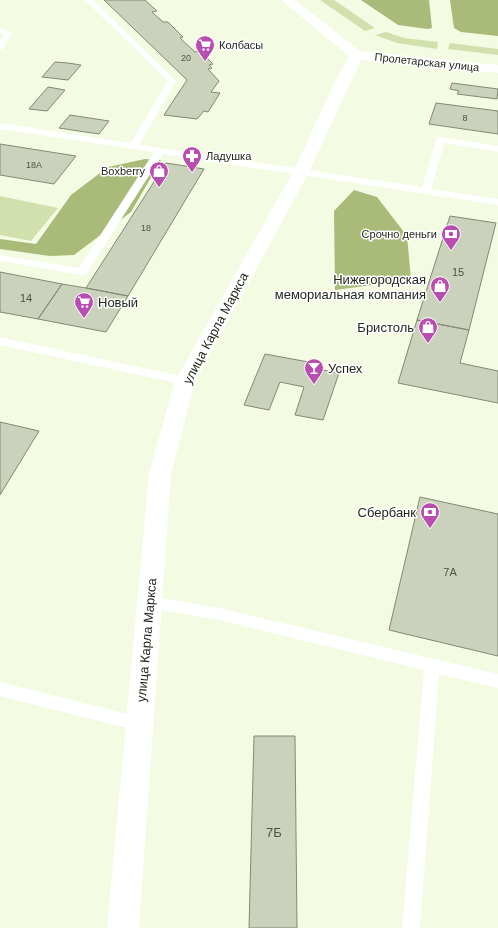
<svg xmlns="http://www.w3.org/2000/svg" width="498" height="928" viewBox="0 0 498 928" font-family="Helvetica,sans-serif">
<rect width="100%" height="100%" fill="#f3fbe3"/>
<path fill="#d2e0ae" d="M320,0H334L375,28L365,31Z
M386,32L404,38L438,42L437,49L397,43L375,35Z
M450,43L498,49V55L448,49Z
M0,196L58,208L31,241L0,235Z"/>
<path fill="#a9ba79" d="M361,0H429L432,28L428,29L398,25Z
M450,0H498V36L461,32L454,28Z
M145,159L161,160L131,212L74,255L50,256L0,249V239L36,244L71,195L108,167Z
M354,190L377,197L407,236L411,280L335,290L334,211Z"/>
<path fill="#cbd2bb" stroke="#828973" d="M104,0H145L157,11L152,12L163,22H168L183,37L180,38L195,52L200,51L213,64L209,65L212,68L208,69L219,81L211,92L220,93L208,112L204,111L197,119L164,115L187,80Z
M55,62L68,63L81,65L68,80L42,77Z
M452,83L498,89L497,99L457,94L459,91L450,89Z
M48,87L65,90L47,111L29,109Z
M436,103L498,111V134L429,124Z
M70,115L109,121L99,134L59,128Z
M0,144L76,156L54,184L0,175Z
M166,163L204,169L128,296L86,288Z
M450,216L496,223L469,330L417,320Z
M0,272L62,284L38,319L0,312Z
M62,284L86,288L128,296L106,332L38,319Z
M417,320L469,330L460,363L498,371V403L398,383Z
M265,354L314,363L312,368L339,373L323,420L295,415L304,387L280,382L269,410L244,405Z
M0,422L39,431L0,495Z
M420,497L498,514V656L389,630Z
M254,736H295L297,928H249Z"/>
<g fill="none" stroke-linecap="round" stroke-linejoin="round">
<path fill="#fff" fill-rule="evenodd" d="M85,0H93L176,81L139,145L422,187L437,138L440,137L498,146V152L444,143L431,189L498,199V205L163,154L86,274L82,275L0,261V255L79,268L154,152L0,129V123L131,143L168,81Z
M0,28L12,33L4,48L0,50V41L4,34L0,33Z
M0,337L185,377L189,378L191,381L189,384L185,385L0,345Z
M150,596L219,608L498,674V688L439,674L420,928H402L424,670L219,620L150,608L145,606L143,602L145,598Z
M0,682L139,717L145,719L147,724L145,729L139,731L0,696Z"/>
<path fill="#fff" fill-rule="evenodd" d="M281,0H295L360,51L498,65V73L361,60L309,172L195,381L171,474L139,928H107L149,474L175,381L293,172L334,84L349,56Z"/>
</g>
<defs>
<symbol id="supermarket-pin" viewBox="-11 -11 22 30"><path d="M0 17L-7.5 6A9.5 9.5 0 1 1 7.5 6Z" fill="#b84eb0" stroke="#fff"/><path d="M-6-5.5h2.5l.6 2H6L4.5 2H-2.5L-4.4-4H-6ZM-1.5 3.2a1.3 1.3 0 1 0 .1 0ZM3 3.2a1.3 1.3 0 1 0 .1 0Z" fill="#fff"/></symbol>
<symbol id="pharmacy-pin" viewBox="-11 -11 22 30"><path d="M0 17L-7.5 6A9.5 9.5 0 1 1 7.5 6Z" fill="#b84eb0" stroke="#fff"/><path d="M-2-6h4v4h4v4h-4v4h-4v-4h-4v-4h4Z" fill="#fff"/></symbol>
<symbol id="shop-pin" viewBox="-11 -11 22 30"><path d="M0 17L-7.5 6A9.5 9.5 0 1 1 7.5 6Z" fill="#b84eb0" stroke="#fff"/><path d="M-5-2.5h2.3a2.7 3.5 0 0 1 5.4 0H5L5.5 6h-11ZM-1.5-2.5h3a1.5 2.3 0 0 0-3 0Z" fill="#fff"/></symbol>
<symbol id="bank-pin" viewBox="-11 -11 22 30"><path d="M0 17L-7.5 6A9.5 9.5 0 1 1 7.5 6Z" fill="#b84eb0" stroke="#fff"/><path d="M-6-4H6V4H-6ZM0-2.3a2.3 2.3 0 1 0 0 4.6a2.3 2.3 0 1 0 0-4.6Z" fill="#fff"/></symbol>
<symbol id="bar-pin" viewBox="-11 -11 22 30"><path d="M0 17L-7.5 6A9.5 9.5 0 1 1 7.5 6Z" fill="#b84eb0" stroke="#fff"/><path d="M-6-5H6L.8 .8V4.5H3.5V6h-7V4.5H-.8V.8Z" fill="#fff"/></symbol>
</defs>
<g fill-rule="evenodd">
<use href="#supermarket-pin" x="194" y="34" width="22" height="30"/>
<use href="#pharmacy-pin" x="181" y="145" width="22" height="30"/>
<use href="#shop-pin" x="148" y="160" width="22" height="30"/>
<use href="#bank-pin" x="440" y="223" width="22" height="30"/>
<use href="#shop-pin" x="429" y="275" width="22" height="30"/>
<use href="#supermarket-pin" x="73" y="291" width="22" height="30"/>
<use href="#shop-pin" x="417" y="316" width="22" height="30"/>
<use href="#bar-pin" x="303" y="357" width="22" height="30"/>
<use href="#bank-pin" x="419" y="501" width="22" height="30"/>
</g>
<g text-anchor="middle" stroke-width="3" stroke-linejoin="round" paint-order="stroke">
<g font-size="9" fill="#4e5245">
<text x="186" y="61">20</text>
<text x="465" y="121">8</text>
<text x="34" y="168">18А</text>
<text x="146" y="231">18</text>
</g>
<g font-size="11" fill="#24271e" stroke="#fff" text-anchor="start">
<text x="219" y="49">Колбасы</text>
<text x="206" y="160">Ладушка</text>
<text x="145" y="175" text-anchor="end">Boxberry</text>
<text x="437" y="238" text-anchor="end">Срочно деньги</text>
</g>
<g font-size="11" fill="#24271e" stroke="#fff">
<text transform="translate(427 62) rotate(6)" y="4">Пролетарская улица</text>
</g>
<g font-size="11" fill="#4e5245">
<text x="458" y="276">15</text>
<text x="26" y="302">14</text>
<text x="450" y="576">7А</text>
</g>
<g font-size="13" fill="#24271e" stroke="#fff" text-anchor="end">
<text x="426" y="284">Нижегородская<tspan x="426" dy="15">мемориальная компания</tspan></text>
<text x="98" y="307" text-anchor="start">Новый</text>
<text x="414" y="332">Бристоль</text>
<text x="328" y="373" text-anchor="start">Успех</text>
<text x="416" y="517">Сбербанк</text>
</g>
<g font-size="13" fill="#24271e" stroke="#fff">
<text transform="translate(215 328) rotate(-62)" y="5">улица Карла Маркса</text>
<text transform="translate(146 640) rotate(-85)" y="5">улица Карла Маркса</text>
</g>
<g font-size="13" fill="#4e5245">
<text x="274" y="837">7Б</text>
</g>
</g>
</svg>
